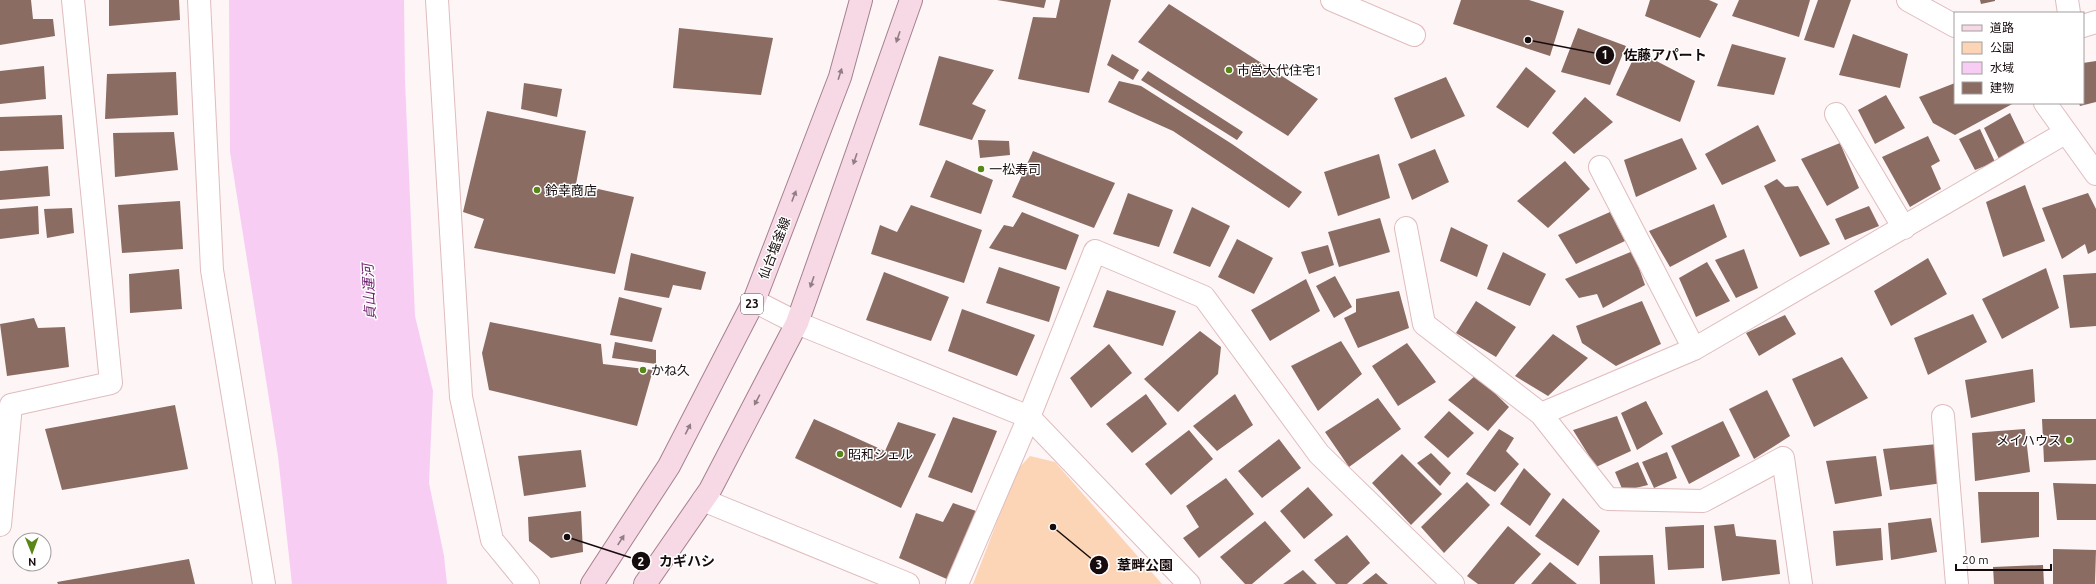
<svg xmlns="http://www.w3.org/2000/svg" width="2096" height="584" viewBox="0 0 2096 584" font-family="Ubuntu,'Noto Sans JP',sans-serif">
<rect width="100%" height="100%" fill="#fdf5f6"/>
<path fill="#fbd5b5" d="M1030,456L1055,462L1162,584H973L1017,470Z"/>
<path fill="#f7cdf4" d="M229,0H404L405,81L415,316L433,391L429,483L444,556L447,584H292L278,456L230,152Z"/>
<path fill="#8a6c63" d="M0,0H31L33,19H53L55,36L0,45Z
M109,0H179L180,20L109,26Z
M997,0H1046L1044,8Z
M1060,0H1111L1089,93L1018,79L1033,17L1056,18Z
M1461,0H1529L1564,11L1550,56L1453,24Z
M1650,0H1709L1718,4L1700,38L1645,16Z
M1739,0H1810L1799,37L1732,16Z
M1818,0H1851L1834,48L1804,40Z
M1980,0H1995V1L1981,4Z
M1169,4L1318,99L1288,136L1138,42Z
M679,28L773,38L761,95L673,88Z
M1578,28L1626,46L1610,85L1561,72Z
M1853,34L1908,54L1900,88L1839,75Z
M1732,44L1786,58L1774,95L1717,86Z
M1637,51L1695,81L1680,122L1616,95Z
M1112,54L1139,70L1133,80L1107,65Z
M939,56L994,70L972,104L986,110L972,140L919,125Z
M2096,61V102L2080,106L2079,103H2083V63Z
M44,66L46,99L0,104V71Z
M1526,67L1556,91L1528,128L1496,107Z
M1148,71L1243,132L1237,140L1141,80Z
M176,72L178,115L105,119L107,74Z
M1446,77L1465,116L1411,139L1394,98Z
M1119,81L1141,86L1232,144L1302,192L1289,208L1173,131L1108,102Z
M524,83L562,89L557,117L521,109Z
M1955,83V103H2014L1955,135L1933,123L1919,97Z
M1886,95L1905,128L1875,144L1858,110Z
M1585,97L1613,122L1574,154L1552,133Z
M487,111L586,131L576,184L634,197L615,274L474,248L484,219L463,212Z
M2010,113L2027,148L2000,161L1984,128Z
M62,115L64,149L0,151V117Z
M1758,125L1776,161L1722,185L1705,154Z
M1980,129L1995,162L1975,170L1959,139Z
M174,132L178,170L115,177L113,133Z
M1928,136L1940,161L1931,166L1941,189L1910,207L1882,157Z
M1682,138L1697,169L1636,197L1624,160Z
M978,140L1009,141L1010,155L980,158Z
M1840,143L1859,188L1827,206L1801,159Z
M1435,149L1449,182L1412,200L1398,164Z
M1033,151L1115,183L1094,228L1012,197Z
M1379,154L1390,198L1338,216L1324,172Z
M946,160L993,180L981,214L930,197Z
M1565,161L1590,189L1548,228L1517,201Z
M48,166L50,196L0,200V171Z
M1777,179L1785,187L1798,186L1830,244L1800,257L1764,186Z
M2025,185L2045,241L2003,257L1986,202Z
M1128,193L1173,210L1159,247L1113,234Z
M2088,193L2096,209V250L2088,254L2085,244L2062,259L2042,208Z
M180,201L183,249L122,253L118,205Z
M1714,204L1727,237L1670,267L1649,231Z
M911,205L982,230L964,283L871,254L880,225L897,232Z
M38,206L39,234L0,239V209Z
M1869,206L1879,226L1845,240L1835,219Z
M1192,207L1230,226L1210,267L1173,253Z
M72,208L74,233L47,238L44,209Z
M1022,212L1079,235L1066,270L989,248L1004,225L1013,227Z
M1610,212L1625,241L1576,264L1558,235Z
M1380,218L1390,252L1339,267L1328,232Z
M1451,227L1488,245L1477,277L1440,261Z
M1237,239L1273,258L1254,294L1218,277Z
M1328,245L1334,265L1309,274L1301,252Z
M1744,249L1758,288L1736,298L1715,260Z
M1633,251L1645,285L1603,308L1597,294L1579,298L1565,279Z
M1503,252L1546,274L1530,306L1487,289Z
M631,253L706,272L701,290L673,285L669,298L624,290Z
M1928,258L1947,294L1891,326L1874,291Z
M1707,262L1730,301L1696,317L1679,278Z
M999,267L1060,287L1049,322L986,303Z
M2046,268L2059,308L2002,339L1982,299Z
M179,269L182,309L130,313L129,274Z
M884,272L949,297L931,341L866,320Z
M2096,273V326L2070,328L2063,275Z
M1335,276L1352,307L1334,318L1316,286Z
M1306,279L1320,311L1270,341L1251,310Z
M1107,290L1176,311L1163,346L1093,327Z
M1399,291L1409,328L1358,348L1344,318L1356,312V299Z
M619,297L662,308L652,342L610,335Z
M1476,301L1516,327L1496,357L1456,333Z
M1642,301L1661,344L1616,366L1582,343L1576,326Z
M962,309L1035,335L1017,376L948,351Z
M1973,314L1987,342L1928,375L1914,338Z
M1785,315L1796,334L1759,356L1746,333Z
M34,318L38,328L65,327L69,367L7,376L0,324Z
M490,322L601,344L603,364L653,370L637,426L489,390L482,353Z
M1200,331L1221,347L1218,374L1178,412L1144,379Z
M1553,334L1588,358L1548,396L1515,376Z
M1341,341L1362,374L1318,411L1291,366Z
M615,342L656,350V364L612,358Z
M1407,343L1436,382L1398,406L1372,366Z
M1109,344L1132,373L1091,408L1070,378Z
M1842,357L1868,398L1814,427L1792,379Z
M2033,369L2035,402L1971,418L1965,380Z
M1476,375L1509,407L1488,431L1448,400Z
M1767,390L1790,436L1754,459L1729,409Z
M1146,394L1167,424L1132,453L1106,424Z
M1235,394L1253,425L1217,451L1193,426Z
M1378,398L1401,429L1349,467L1325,432Z
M1646,401L1663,434L1637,450L1621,413Z
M175,405L188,469L62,490L45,429Z
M1449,411L1474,433L1448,458L1424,437Z
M1617,416L1631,451L1596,467L1573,430Z
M953,417L997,431L972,493L928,477Z
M814,419L885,451L898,422L936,434L901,508L795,458Z
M2042,419H2096V460L2044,462Z
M1723,421L1740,456L1689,484L1671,446Z
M1499,429L1514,438L1506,451L1519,464L1495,492L1466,474Z
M2025,429L2030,472L1975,481L1972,433Z
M1189,430L1213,459L1171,495L1145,464Z
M1279,439L1301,468L1262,498L1238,471Z
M1938,444L1943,483L1890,490L1883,449Z
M581,450L586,487L524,496L518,456Z
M1667,452L1677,478L1654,488L1642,462Z
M1431,453L1451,473L1440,486L1417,463Z
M1402,454L1442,494L1411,525L1372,483Z
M1876,456L1882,496L1835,504L1826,461Z
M1638,462L1648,485L1623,491L1615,472Z
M1524,468L1551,494L1530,526L1500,504Z
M1226,478L1254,514L1199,558L1183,538L1199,527L1186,506Z
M1467,482L1490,505L1444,553L1421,527Z
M2053,483L2096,484V520H2057Z
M1308,487L1333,515L1304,539L1280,511Z
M1978,492H2039V537L1981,543Z
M1563,498L1600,531L1578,566L1535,536Z
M953,503L976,511L949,580L899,558L916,513L943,522Z
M581,511L583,552L551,558L529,541L528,517Z
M1931,518L1937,552L1891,560L1888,523Z
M1265,521L1291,551L1252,584H1245L1220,557Z
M1734,524L1736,536L1776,540L1780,574L1722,581L1714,526Z
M1704,525V568L1668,570L1665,527Z
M1508,526L1541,554L1514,584H1478L1467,576Z
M1881,528L1883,560L1836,566L1833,531Z
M1347,535L1370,563L1347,584H1336L1314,560Z
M2053,549L2096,550L2095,584H2053Z
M1653,555L1655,584H1600L1599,556Z
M189,559L195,584H58L57,582Z
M1550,562L1577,584H1531Z
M2043,565L2044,584H1994L1993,567Z
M1303,570L1317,584H1283Z
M1376,573L1388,584H1362Z"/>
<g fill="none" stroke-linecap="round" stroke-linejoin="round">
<defs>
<path id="street" d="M199,0L212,270L264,584
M437,0L461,397L492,540L528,584
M1332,0L1414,35
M1908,0L1955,26
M2067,0L2069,13
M2083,26L2096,22
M2045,103L2096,174
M1836,114L1904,228
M1600,167L1694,349
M1406,228L1424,324L1541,414
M1943,416L1957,584
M703,500L908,584
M0,525L11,405L111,383L73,0
M957,584L1029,417L1095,251L1204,297L1319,454L1453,584
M1801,584L1783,458L1703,501L1608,499L1541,414L1694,349L2065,133"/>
<path id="secondary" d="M754,301L797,323L1029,417L1189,584"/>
<path id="primary" d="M592,584L669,466L754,301L840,77L861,0
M645,584L710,490L797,323L911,0"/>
</defs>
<use href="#street" stroke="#e0bcbe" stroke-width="24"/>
<use href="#secondary" stroke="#e0bcbe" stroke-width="24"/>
<use href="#primary" stroke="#a5808e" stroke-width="24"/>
<use href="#street" stroke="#fff" stroke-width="22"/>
<use href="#secondary" stroke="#fff" stroke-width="22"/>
<use href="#primary" stroke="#f7d9e5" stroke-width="22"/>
</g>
<defs><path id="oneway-solid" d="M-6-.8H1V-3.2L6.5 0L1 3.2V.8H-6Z"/></defs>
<g fill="#927d84">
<use href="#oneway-solid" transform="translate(898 37) rotate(109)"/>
<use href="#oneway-solid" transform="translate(840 74) rotate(-72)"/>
<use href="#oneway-solid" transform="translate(855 159) rotate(109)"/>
<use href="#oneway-solid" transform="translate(794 196) rotate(-69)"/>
<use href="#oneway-solid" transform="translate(812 282) rotate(109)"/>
<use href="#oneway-solid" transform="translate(757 400) rotate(118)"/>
<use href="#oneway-solid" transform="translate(688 429) rotate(-63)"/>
<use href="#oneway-solid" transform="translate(621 540) rotate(-57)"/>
</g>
<g fill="#588617" stroke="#fff" stroke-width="1.5">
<circle cx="1229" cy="70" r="4"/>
<circle cx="981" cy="169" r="4"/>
<circle cx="537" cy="190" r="4"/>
<circle cx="643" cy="370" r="4"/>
<circle cx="2069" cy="440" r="4"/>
<circle cx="840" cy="454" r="4"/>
</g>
<g text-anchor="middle" stroke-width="3" stroke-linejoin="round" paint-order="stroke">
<rect fill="#fff" stroke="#5d5556" stroke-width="1" x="741" y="294" width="22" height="20" rx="3"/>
<g font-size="12" font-weight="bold" fill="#170c0d">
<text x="752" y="308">23</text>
</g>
<g font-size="13" fill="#170c0d" stroke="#fff" text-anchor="start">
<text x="1237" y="75">市営大代住宅1</text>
<text x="989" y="174">一松寿司</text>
<text x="545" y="195">鈴幸商店</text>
<text x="651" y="375">かね久</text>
<text x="2061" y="445" text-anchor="end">メイハウス</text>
<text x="848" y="459">昭和シェル</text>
</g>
<g font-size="13" fill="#170c0d" stroke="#fff">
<text transform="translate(774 248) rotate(-69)" y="5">仙台塩釜線</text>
</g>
<g font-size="14" font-style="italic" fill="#6e1f6d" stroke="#fff">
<text transform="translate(369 292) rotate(-93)" y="5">貞山運河</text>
</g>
</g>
<path fill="none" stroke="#170c0d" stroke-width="1.5" d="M1528 40L1605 55M567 537L641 561M1053 527L1099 565"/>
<g fill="#170c0d" stroke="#fff" stroke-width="1.5">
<circle cx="1528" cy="40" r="4"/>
<circle cx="567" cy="537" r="4"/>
<circle cx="1053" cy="527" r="4"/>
<circle cx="1605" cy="55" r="10"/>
<circle cx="641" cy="561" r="10"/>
<circle cx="1099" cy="565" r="10"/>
</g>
<g font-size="12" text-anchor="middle" font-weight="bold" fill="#fff">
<text x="1605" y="59">1</text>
<text x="641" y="566">2</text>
<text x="1099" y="569">3</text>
</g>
<g font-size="14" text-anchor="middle" font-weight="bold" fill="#170c0d" stroke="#fff" stroke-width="3" stroke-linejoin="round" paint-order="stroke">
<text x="1665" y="60">佐藤アパート</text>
<text x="687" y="566">カギハシ</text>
<text x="1145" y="570">葦畔公園</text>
</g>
<rect x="1954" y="12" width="130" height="92" fill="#ffffff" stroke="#a29e9e"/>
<rect x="1962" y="25" width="20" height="6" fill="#f7d9e5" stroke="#a29e9e"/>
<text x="1990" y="32" font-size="12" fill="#170c0d">道路</text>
<rect x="1962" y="42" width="20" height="12" fill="#fbd5b5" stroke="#a29e9e"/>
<text x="1990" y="52" font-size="12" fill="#170c0d">公園</text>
<rect x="1962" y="62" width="20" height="12" fill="#f7cdf4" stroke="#a29e9e"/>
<text x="1990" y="72" font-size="12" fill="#170c0d">水域</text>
<rect x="1962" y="82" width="20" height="12" fill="#8a6c63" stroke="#a29e9e"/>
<text x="1990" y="92" font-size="12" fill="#170c0d">建物</text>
<g transform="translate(32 552) rotate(179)"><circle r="19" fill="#ffffff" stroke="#a29e9e"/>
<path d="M0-3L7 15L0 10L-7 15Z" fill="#588617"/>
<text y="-6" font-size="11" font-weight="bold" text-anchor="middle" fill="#170c0d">N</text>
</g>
<path d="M1956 564v6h95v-6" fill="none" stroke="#170c0d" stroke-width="2"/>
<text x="1962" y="564" font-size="12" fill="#170c0d" stroke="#ffffff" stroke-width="3" paint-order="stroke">20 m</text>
</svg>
